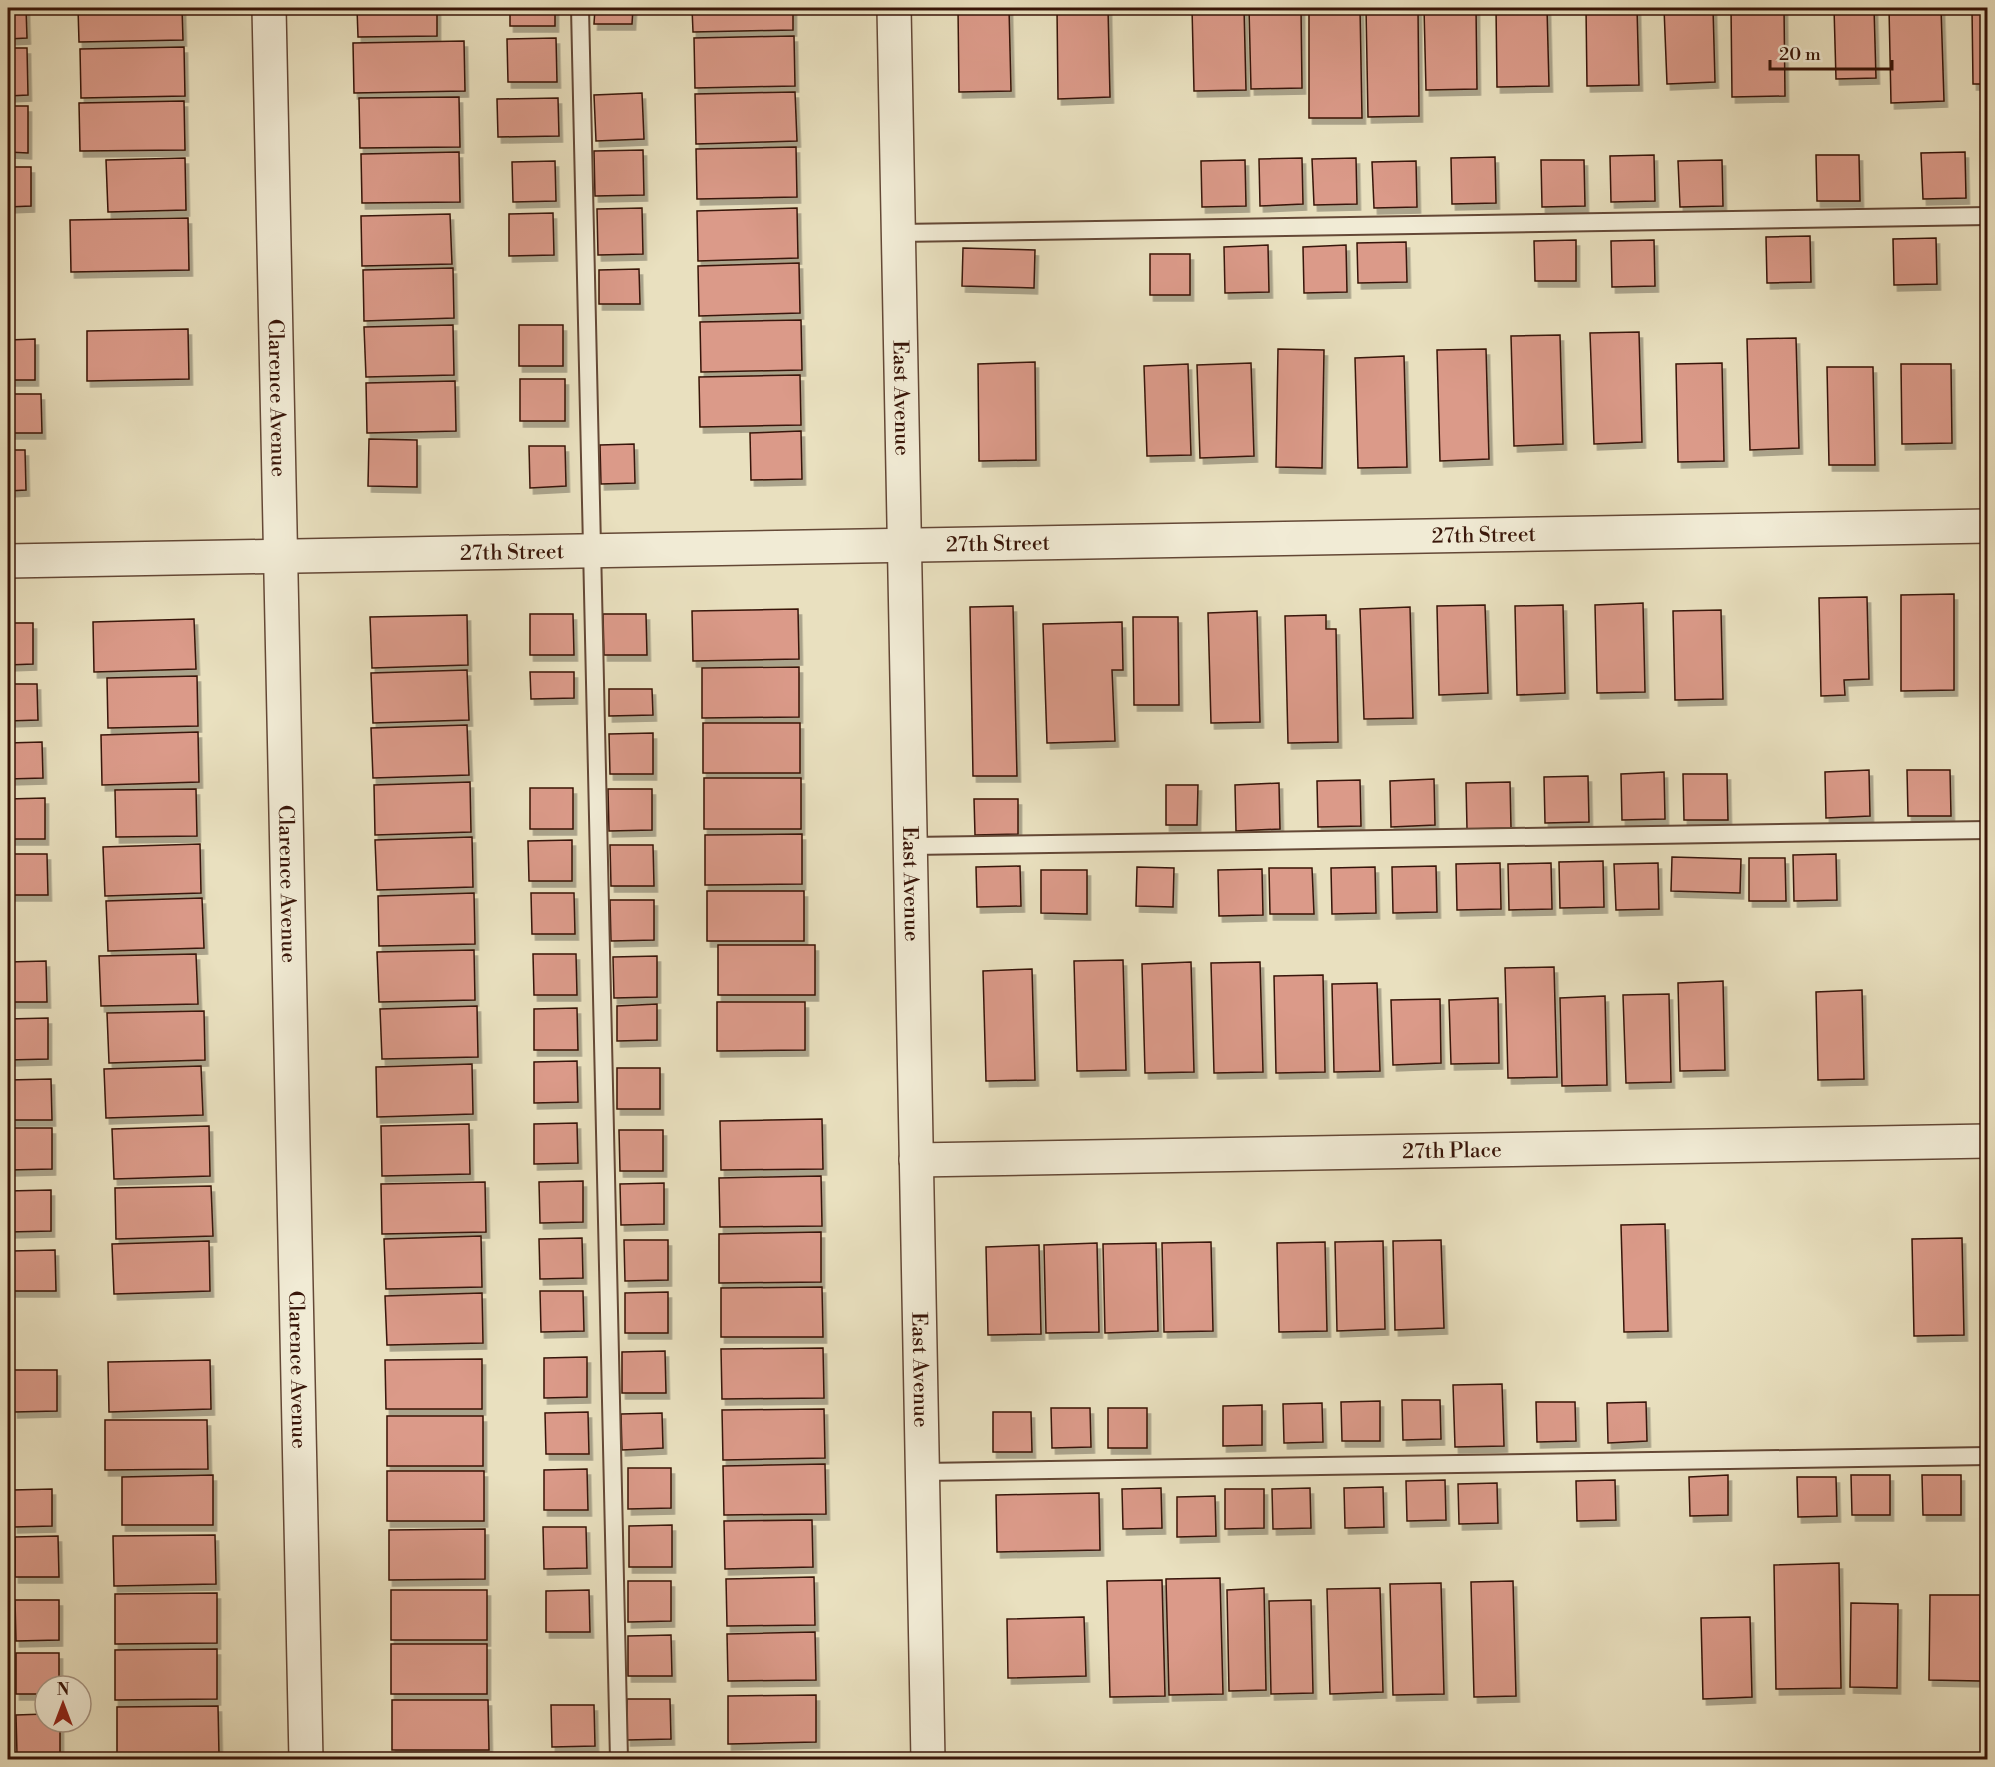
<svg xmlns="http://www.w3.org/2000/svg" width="1995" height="1767" viewBox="0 0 1995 1767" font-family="'Libre Bodoni',serif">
<defs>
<filter id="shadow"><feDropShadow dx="3.5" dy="6" stdDeviation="0" flood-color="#0004"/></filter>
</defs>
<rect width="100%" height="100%" fill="#e9e0bf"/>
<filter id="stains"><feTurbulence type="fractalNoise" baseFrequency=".00333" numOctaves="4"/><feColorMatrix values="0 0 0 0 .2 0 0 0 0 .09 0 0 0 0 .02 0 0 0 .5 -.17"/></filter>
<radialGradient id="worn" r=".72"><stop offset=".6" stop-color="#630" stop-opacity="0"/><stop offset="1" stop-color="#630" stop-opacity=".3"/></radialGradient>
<path fill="#db9a89" stroke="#381508" stroke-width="1.5" filter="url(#shadow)" d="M8,8H26L27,38L8,39Z
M78,8H182L183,40L79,42Z
M357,8H437V36L358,37Z
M510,8H555V26H510Z
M595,8H633L632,24H594Z
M692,8H793V30L693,32Z
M958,8H1009L1011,91L959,92Z
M1057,8H1108L1110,97L1058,99Z
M1192,8H1244L1246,90L1194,91Z
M1249,8H1301L1302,88L1251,89Z
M1309,8H1360L1362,118H1309Z
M1366,8H1418L1419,116L1368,117Z
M1424,8H1476L1477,89L1426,90Z
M1496,8H1547L1549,86L1497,87Z
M1586,8H1637L1639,85L1587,86Z
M1664,8H1713L1715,82L1667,84Z
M1731,8H1784L1785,96L1732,97Z
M1834,8H1874L1876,78L1836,79Z
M1889,8H1941L1944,101L1891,103Z
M1972,8H1988V84H1973Z
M794,36L795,86L695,88L694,38Z
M556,38L557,82H508L507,39Z
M464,41L465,91L354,93L353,43Z
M184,47L185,96L81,98L80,49Z
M8,48H27L28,95L8,96Z
M795,92L797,141L696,144L695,94Z
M642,93L644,139L596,141L594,95Z
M459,97L460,147L360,148L359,98Z
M558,98L559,136L498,137L497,99Z
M184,101L185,150L80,151L79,103Z
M8,106H28V153L8,152Z
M796,147L797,197L697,199L696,149Z
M643,150L644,195L595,196L594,151Z
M459,152L460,202L362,203L361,154Z
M1965,152L1966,198L1923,199L1921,153Z
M1654,155L1655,201L1611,202L1610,156Z
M1816,155H1859L1860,201H1817Z
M1495,157L1496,203L1452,204L1451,158Z
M185,158L186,210L108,212L106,160Z
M1302,158L1303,204L1260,206L1259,159Z
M1356,158L1357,204L1314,205L1312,159Z
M1245,160L1246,206L1202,207L1201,161Z
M1541,160H1584L1585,206L1542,207Z
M1722,160L1723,206L1680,207L1678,161Z
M555,161L556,201L513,202L512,162Z
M1416,161L1417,207L1374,208L1372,162Z
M8,167H31V206L8,207Z
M642,208L643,254L598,255L597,209Z
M797,208L798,258L698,261L697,211Z
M553,213L554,255L509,256V214Z
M450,214L452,264L362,266L361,216Z
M188,218L189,270L71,272L70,220Z
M1810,236L1811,282L1767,283L1766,237Z
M1936,238L1937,284L1894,285L1893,239Z
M1576,240V281H1535L1534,241Z
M1654,240L1655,286L1612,287L1611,241Z
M1406,242L1407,282L1358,283L1357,243Z
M1268,245L1269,292L1225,293L1224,247Z
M1346,245L1347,292L1304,293L1303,247Z
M963,248L1035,250L1034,288L962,286Z
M1150,254H1190V295H1150Z
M799,263L800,313L699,316L698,266Z
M453,268L454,318L364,321L363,270Z
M639,269L640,304H599V270Z
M801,320L802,370L701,372L700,322Z
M453,325L454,375L366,377L364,327Z
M519,325H563V366H519Z
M188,329L189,379L87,381V331Z
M1639,332L1642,442L1594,444L1590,333Z
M1560,335L1563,444L1514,446L1511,336Z
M1796,338L1799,448L1750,450L1747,339Z
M35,339V380H8V340Z
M1278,349L1324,350L1322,468L1276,467Z
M1486,349L1489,459L1440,461L1437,350Z
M1404,356L1407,467L1358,468L1355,358Z
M1035,362L1036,460L979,461L978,364Z
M1251,363L1254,456L1200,458L1197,365Z
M1722,363L1724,461L1678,462L1676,364Z
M1188,364L1191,455L1147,456L1144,366Z
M1901,364H1951L1952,443L1902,444Z
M1827,367H1873L1875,465H1829Z
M800,375L801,425L700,427L699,377Z
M520,379H565V421H520Z
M455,381L456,431L367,433L366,383Z
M8,394H41L42,433H8Z
M801,431L802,479L751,480L750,433Z
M369,439L417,440V487L368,486Z
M634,444L635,483L601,484L600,445Z
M529,446H565L566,486L530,488Z
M8,450H25L26,490L8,491Z
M1954,594V690L1901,691V595Z
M1867,597L1869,679L1844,680L1845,695L1821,696L1819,598Z
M1643,603L1645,692L1597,693L1595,605Z
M1485,605L1488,693L1439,695L1437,606Z
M1563,605L1565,693L1517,695L1515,606Z
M1013,606L1017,776H973L970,607Z
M1410,607L1413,718L1364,719L1360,609Z
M1982,607H1988V696H1985Z
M798,609L799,659L693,661L692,611Z
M1721,610L1723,699L1675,700L1673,611Z
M1257,611L1260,722L1211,723L1208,613Z
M530,614H573L574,655H530Z
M603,614H646L647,655H604Z
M467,615L468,665L372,668L370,617Z
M1326,615V629H1336L1338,742L1288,743L1285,616Z
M1133,617H1178L1179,705H1134Z
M194,619L196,669L94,672L93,622Z
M1122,622L1123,670H1112L1115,741L1047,743L1043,624Z
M8,623H33V664L8,665Z
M799,667V717L702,718V668Z
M467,670L469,720L373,723L371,673Z
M530,672H574V698L531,699Z
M197,676L198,726L108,728L107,678Z
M8,684H37L38,720L8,721Z
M609,689H652L653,715L609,716Z
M703,723H800V773H703Z
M467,725L469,775L373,778L371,728Z
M198,732L199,782L102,785L101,735Z
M653,733V774H610L609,734Z
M42,742L43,778L8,779V743Z
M1869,770L1870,816L1826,818L1825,772Z
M1907,770H1950L1951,816H1908Z
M1664,772L1665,819L1622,820L1621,774Z
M1683,774H1727L1728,820H1684Z
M1588,776L1589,822L1545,823L1544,777Z
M704,778H801V829H704Z
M1434,779L1435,825L1391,827L1390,781Z
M1360,780L1361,826L1318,827L1317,781Z
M470,782L471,832L375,835L374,785Z
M1510,782L1511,828L1467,829L1466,783Z
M1279,783L1280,829L1236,831L1235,785Z
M1166,785H1198L1197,825H1166Z
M530,788H573V829H530Z
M196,789L197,836L116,837L115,790Z
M608,789H652V830L609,831Z
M45,798V839H8V799Z
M974,799H1018V834L975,835Z
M802,834V884L705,885V835Z
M472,837L473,887L377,890L375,840Z
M572,840V881H529L528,841Z
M200,844L201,893L105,896L103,847Z
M610,845H653L654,886H611Z
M8,854H47L48,895H8Z
M1836,854L1837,900L1794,901L1793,855Z
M1672,857L1741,859L1740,893L1671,891Z
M1749,858H1785L1786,901H1749Z
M1603,861L1604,907L1560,908L1559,862Z
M1500,863L1501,909L1457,910L1456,864Z
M1551,863L1552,909L1509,910L1508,864Z
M1658,863L1659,909L1616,910L1614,864Z
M1020,866L1021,906L977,907L976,867Z
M1436,866L1437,912L1393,913L1392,867Z
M1137,867L1174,868L1173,907L1136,906Z
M1375,867L1376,913L1332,914L1331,868Z
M1269,868H1312L1314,914H1270Z
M1262,869L1263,915L1219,916L1218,870Z
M1041,870H1087V914L1041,913Z
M707,891H804V941H707Z
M474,893L475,944L379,946L378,896Z
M531,893H574L575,934H532Z
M202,898L204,948L108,951L106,901Z
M610,900H654V940L611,941Z
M718,945H815V995H718Z
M474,950L475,1000L379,1002L377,952Z
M196,954L198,1004L101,1006L99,956Z
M533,954H576L577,995H534Z
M657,956V997L614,998L613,957Z
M1123,960L1126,1070L1077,1071L1074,961Z
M46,961L47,1002H8V962Z
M1191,962L1194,1072L1145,1073L1142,964Z
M1260,962L1263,1072L1214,1073L1211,963Z
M1554,967L1557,1077L1508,1078L1505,968Z
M1032,969L1035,1080L986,1081L983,971Z
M1323,975L1325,1072L1276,1073L1274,976Z
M1723,981L1725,1070L1680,1071L1678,983Z
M1377,983L1380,1071L1334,1072L1332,984Z
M1862,990L1864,1079L1818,1080L1816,992Z
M1669,994L1671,1082L1626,1083L1623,995Z
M1605,996L1607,1085L1562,1086L1560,998Z
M1498,998L1499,1063L1451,1064L1449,1000Z
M1440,999L1441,1063L1393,1065L1391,1000Z
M717,1002H805V1050L717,1051Z
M657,1004V1040L617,1041V1006Z
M477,1006L478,1057L382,1059L380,1009Z
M577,1008L578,1050H534V1009Z
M204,1011L205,1060L109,1063L107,1013Z
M48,1018V1059L8,1060V1019Z
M577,1061L578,1102L534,1103V1062Z
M472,1064L473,1114L377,1117L376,1067Z
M201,1066L203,1115L106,1118L104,1069Z
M617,1068H660V1109H617Z
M51,1079L52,1120H9L8,1080Z
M822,1119L823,1169L721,1170L720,1121Z
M577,1123L578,1163L534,1164V1124Z
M469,1124L470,1174L382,1176L381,1126Z
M209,1126L210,1176L114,1179L112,1129Z
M8,1128H52V1169L9,1170Z
M619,1130H663V1171H620Z
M821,1176L822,1226L720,1227L719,1178Z
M583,1181V1222L540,1223L539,1182Z
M485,1182L486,1232L382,1234L381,1184Z
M664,1183V1224L621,1225L620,1184Z
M211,1186L213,1236L116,1239L115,1188Z
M51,1190V1231L8,1232V1191Z
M1665,1224L1668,1331L1624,1332L1621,1225Z
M821,1232V1282L719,1283V1234Z
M481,1236L482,1287L386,1289L384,1239Z
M582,1238L583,1278L540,1279L539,1239Z
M1962,1238L1964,1335L1914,1336L1912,1239Z
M624,1240H668V1280L625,1281Z
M1441,1240L1444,1328L1395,1330L1393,1241Z
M209,1241L210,1291L114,1294L112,1244Z
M1383,1241L1385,1329L1337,1331L1335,1242Z
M1211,1242L1213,1331L1164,1332L1162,1243Z
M1325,1242L1327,1331L1279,1332L1277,1243Z
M1097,1243L1099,1332L1046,1333L1044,1245Z
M1156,1243L1158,1331L1105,1333L1103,1244Z
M1039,1245L1041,1334L988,1335L986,1247Z
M55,1250L56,1291H12V1251Z
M822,1287L823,1337H721V1288Z
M540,1291H583L584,1331L541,1332Z
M668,1292V1333H625V1293Z
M482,1293L483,1343L387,1345L385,1296Z
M823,1348L824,1398L722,1399L721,1349Z
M665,1351L666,1393H622V1352Z
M587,1357V1397L544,1398V1358Z
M482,1359V1409H386L385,1360Z
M210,1360L211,1409L109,1412L108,1362Z
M13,1370H57V1411L14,1412Z
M1502,1384L1504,1446L1455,1447L1453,1385Z
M1402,1400H1440L1441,1439L1403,1440Z
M1380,1401V1441H1342L1341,1402Z
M1536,1402H1575L1576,1441L1537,1442Z
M1646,1402L1647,1441L1608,1443L1607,1403Z
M1322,1403L1323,1442L1284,1443L1283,1404Z
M1262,1405V1445L1223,1446V1406Z
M1051,1408H1090L1091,1447L1052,1448Z
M1108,1408H1147V1448H1108Z
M824,1409L825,1458L723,1460L722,1410Z
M588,1412L589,1454H546L545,1413Z
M993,1412H1031L1032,1452H993Z
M662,1413L663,1448L622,1450L621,1414Z
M387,1416H483V1466H387Z
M105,1420H207L208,1469L105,1470Z
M825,1464L826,1514L724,1515L723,1466Z
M628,1468H671V1508L628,1509Z
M587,1469L588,1510H544V1470Z
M387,1471H484V1521H387Z
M213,1475V1525H122V1477Z
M1728,1475V1515L1690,1516L1689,1477Z
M1851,1475H1890V1515H1852Z
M1922,1475H1961V1515H1923Z
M1797,1477H1836L1837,1516L1798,1517Z
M1445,1480L1446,1520L1407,1521L1406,1481Z
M1615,1480L1616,1520L1577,1521L1576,1481Z
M1497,1483L1498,1523L1459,1524L1458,1484Z
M1383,1487L1384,1527L1345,1528L1344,1488Z
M1161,1488L1162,1528L1123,1529L1122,1489Z
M1310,1488L1311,1528L1273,1529L1272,1489Z
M52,1489V1526L14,1527L13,1490Z
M1225,1489H1264V1528L1225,1529Z
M1099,1493L1100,1550L997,1552L996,1495Z
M1215,1496L1216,1536L1177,1537V1497Z
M812,1520L813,1567L725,1569L724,1521Z
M672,1525V1567H629V1526Z
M543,1527H586L587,1568L544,1569Z
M485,1529V1579L389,1580V1530Z
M215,1535L216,1584L114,1586L113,1536Z
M58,1536L59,1577H15V1537Z
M1839,1563L1841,1688L1776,1689L1774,1565Z
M814,1577L815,1625L727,1626L726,1579Z
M1220,1578L1223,1694L1169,1695L1166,1579Z
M1162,1580L1165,1696L1110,1697L1107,1581Z
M628,1581H671V1621L628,1622Z
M1513,1581L1516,1696L1474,1697L1471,1582Z
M1441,1583L1444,1694L1393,1695L1390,1584Z
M1264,1588L1266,1690L1229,1691L1227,1590Z
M1380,1588L1383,1692L1330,1694L1327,1589Z
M391,1590H487V1640H391Z
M589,1590L590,1632H546V1591Z
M217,1593V1643L115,1644V1594Z
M1930,1595H1980V1681L1929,1680Z
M15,1600H59V1640L16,1641Z
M1311,1600L1313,1693L1271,1694L1269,1601Z
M1851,1603L1898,1604L1897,1688L1850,1687Z
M1084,1617L1086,1676L1008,1678L1007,1619Z
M1750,1617L1752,1697L1703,1699L1701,1618Z
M815,1632L816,1680L728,1681L727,1634Z
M671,1635L672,1676H628V1636Z
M391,1644H487V1694H391Z
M217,1649V1699L115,1700V1650Z
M16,1653H59V1686H45V1694H16Z
M816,1695V1742L728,1744V1696Z
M627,1699H670L671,1739L627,1740Z
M392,1700H488L489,1750H392Z
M551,1705H594L595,1746L552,1747Z
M218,1706L219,1755L117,1757V1707Z
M45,1714V1722H60V1755H17L16,1715Z"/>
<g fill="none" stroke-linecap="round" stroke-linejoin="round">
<defs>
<path id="lane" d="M580,8L619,1760
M898,233L1988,216
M910,846L1988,830
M923,1472L1988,1456"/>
<g id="street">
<path id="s1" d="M269,8L306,1760"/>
<path id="s2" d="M894,8L928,1760"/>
<path id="s3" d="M8,561L1988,526"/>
<path id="s4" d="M916,1160L1988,1141"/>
</g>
</defs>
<use href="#lane" stroke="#644836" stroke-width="20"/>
<use href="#street" stroke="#644836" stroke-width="36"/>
<use href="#lane" stroke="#f1ebd5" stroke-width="16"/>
<use href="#street" stroke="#f1ebd5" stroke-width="33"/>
</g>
<g text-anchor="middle" stroke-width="5" stroke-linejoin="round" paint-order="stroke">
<g font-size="21" fill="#381508" stroke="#f1ebd5">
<text dy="7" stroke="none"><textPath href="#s1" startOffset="390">Clarence Avenue</textPath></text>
<text dy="7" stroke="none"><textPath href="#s2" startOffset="390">East Avenue</textPath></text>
<text dy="7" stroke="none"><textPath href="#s3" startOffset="1476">27th Street</textPath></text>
<text dy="7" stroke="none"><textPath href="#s3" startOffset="990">27th Street</textPath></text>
<text dy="7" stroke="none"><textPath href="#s3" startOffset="504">27th Street</textPath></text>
<text dy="7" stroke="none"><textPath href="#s2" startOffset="876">East Avenue</textPath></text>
<text dy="7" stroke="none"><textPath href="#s1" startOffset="876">Clarence Avenue</textPath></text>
<text dy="7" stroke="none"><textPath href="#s4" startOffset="536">27th Place</textPath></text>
<text dy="7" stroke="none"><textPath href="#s1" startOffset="1362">Clarence Avenue</textPath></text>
<text dy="7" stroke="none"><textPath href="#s2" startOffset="1362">East Avenue</textPath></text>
</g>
</g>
<rect width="1995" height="1767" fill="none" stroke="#e9e0bf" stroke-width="30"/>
<rect x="9" y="9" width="1977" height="1749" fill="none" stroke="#381508" stroke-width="3"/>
<rect x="15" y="15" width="1965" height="1737" fill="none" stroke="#381508" stroke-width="1.5"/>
<g transform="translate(63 1704)"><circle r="28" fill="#f1ebd5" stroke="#a79583" stroke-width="1.5"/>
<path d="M0-4.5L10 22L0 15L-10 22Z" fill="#8f2418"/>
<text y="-9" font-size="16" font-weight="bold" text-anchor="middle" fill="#381508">N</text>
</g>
<path d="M1770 60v9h122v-9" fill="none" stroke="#381508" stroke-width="3"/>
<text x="1779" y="60" font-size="18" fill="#381508" stroke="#f1ebd5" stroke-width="4.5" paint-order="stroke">20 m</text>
<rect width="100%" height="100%" filter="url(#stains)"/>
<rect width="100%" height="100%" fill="url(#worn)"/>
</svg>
